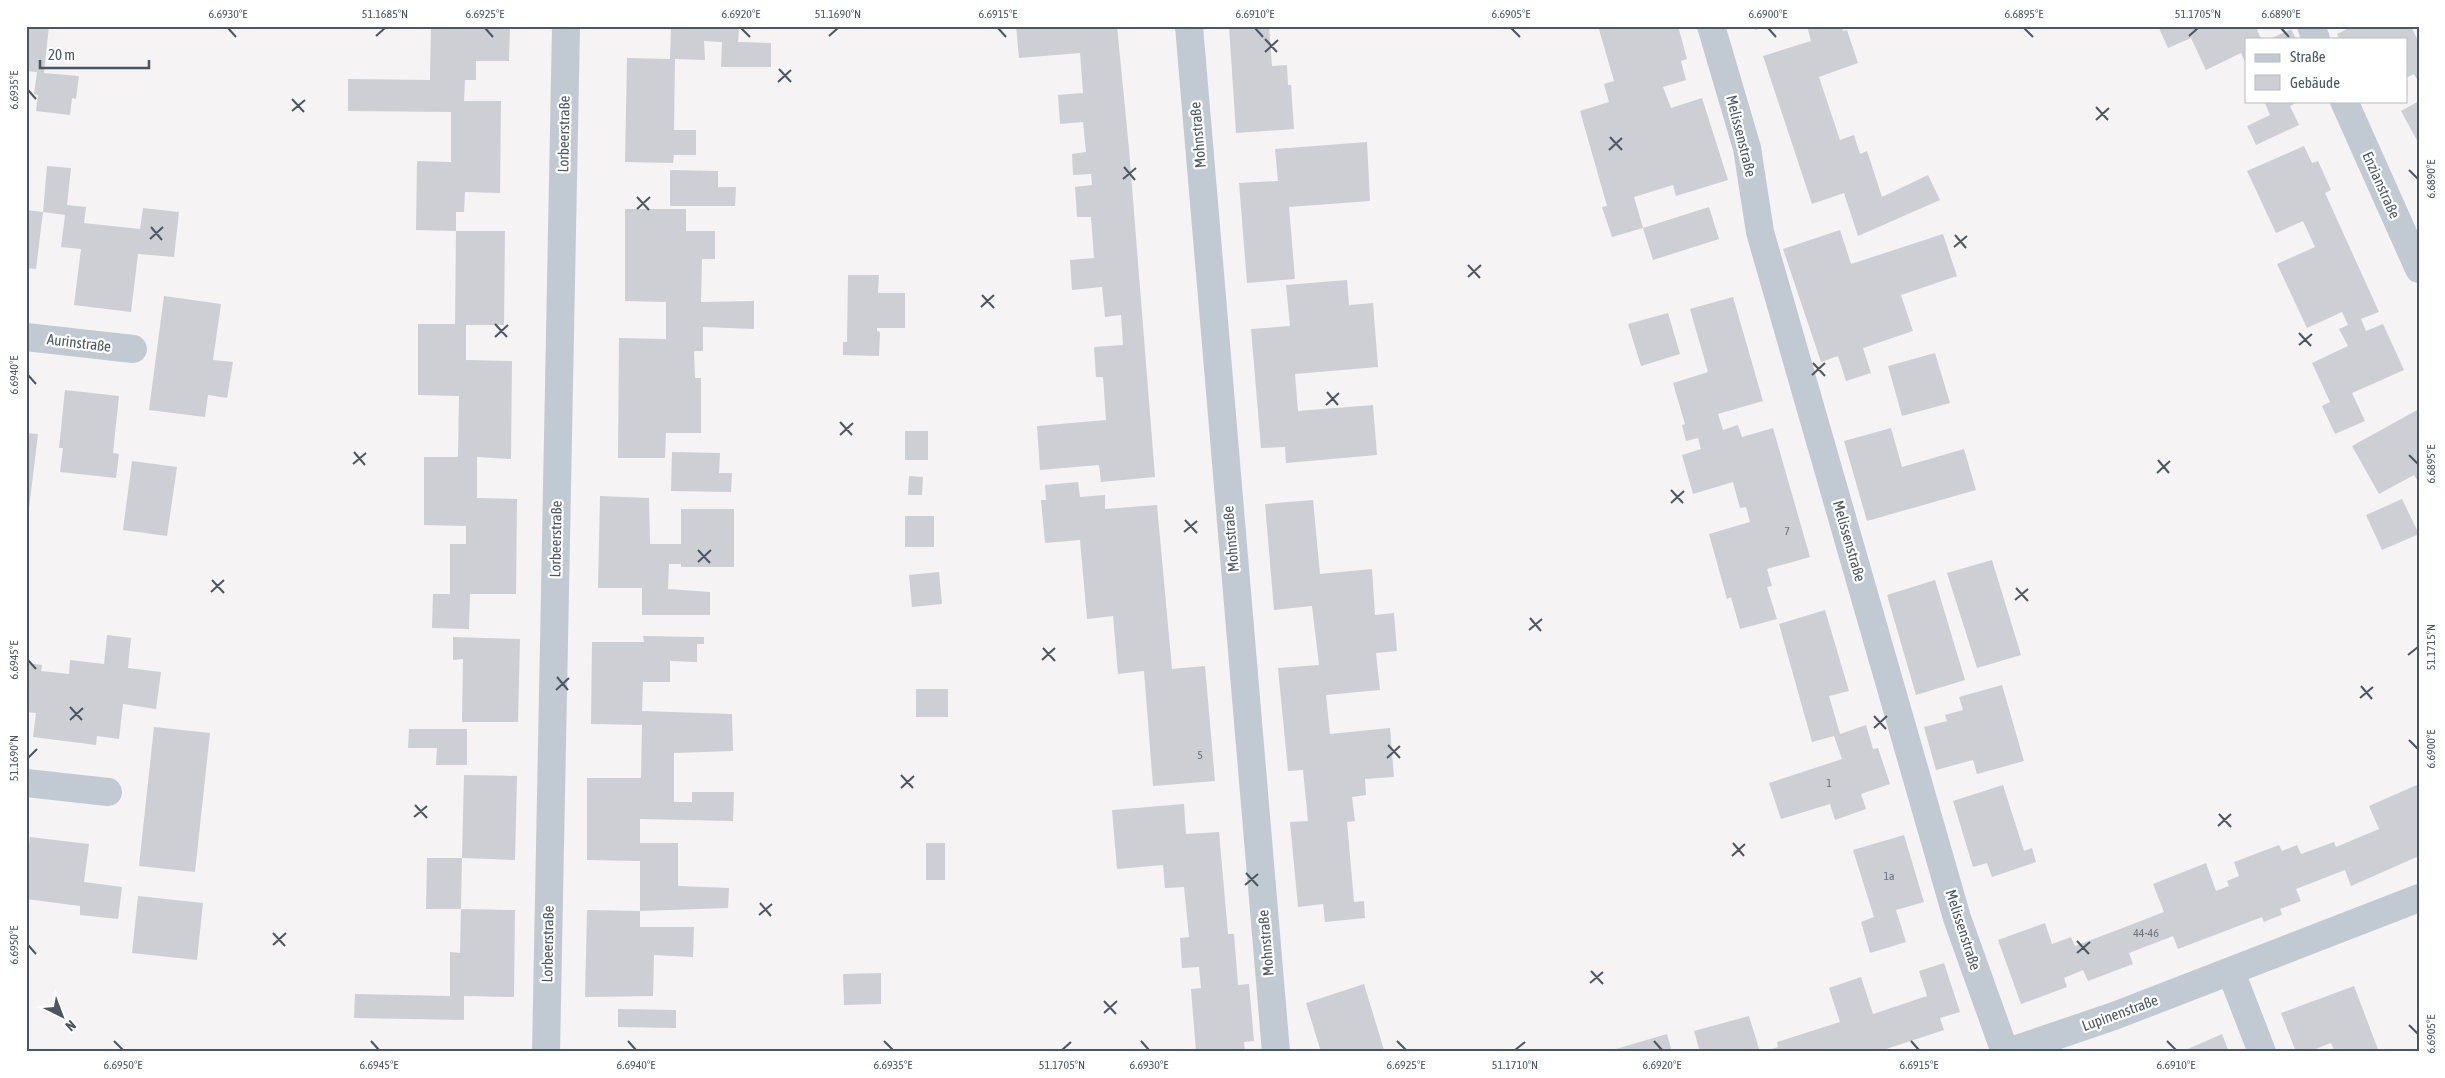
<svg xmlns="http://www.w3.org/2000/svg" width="2445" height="1078" viewBox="0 0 2445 1078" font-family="'Asap Condensed',sans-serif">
<rect width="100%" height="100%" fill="#f5f3f3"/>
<path fill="#cdcfd5" d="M26,26H49L44,73L79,76L76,99L72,98L70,115L36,111L38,95L34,94L37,72L26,71Z
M431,26H510L509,61H476V80H465L464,101H501L500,193L465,192L464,212H456V231H505L504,325H466V360L512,361L511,459L477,457V498L517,499L516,594H470L469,629L432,628L433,594H450V544H466V526L424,525V457H458L459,396L418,395V324H455L456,231L416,230L417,161L451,162V112L348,111V79L430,80Z
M671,26L739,27L738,42L771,43V67H721L722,42L704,41L705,60L675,59L674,130H696V155H674L673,163L625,162L627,58L670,59Z
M1016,26H1117L1129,149L1155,477L1101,482L1099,465L1040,470L1037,426L1106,420L1103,377H1096L1094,347L1123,345L1121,315L1105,317L1102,287L1072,290L1070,260L1094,258L1091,217H1077L1075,187L1092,185L1091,174L1073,175L1072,154L1086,152L1083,122L1060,124L1058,95L1083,93L1080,53L1019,58Z
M1229,26H1269L1272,66L1287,65L1288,85H1291L1294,129L1236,133Z
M1598,26H1678L1687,59L1681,61L1686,80L1663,87L1671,108L1702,98L1728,180L1676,196L1673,185L1634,197L1643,228L1612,237L1602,207L1607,206L1580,111L1609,102L1604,84L1614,81Z
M1754,26H1765V27L1755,30Z
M1807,26H1842L1843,31L1847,30L1858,63L1819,77L1840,140L1854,135L1860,154L1867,151L1882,197L1928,175L1940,200L1858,236L1844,193L1812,204L1763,56L1811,41Z
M2158,26H2251L2252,29L2256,27L2261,39H2246V64L2241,53L2206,70L2191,38L2168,48Z
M2353,26H2411L2419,43V83L2414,74L2406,78V39H2339L2337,34Z
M2291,29L2296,39H2270Z
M2264,101H2300L2290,106L2299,125L2256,145L2247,126L2270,115Z
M2419,101V144L2401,111Z
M1367,142L1370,201L1289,207L1295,279L1247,283L1239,183L1278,181L1275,149Z
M2304,146L2312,163L2318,161L2331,190L2325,193L2379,312L2361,319L2366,331L2383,324L2404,370L2352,393L2365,421L2335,434L2322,406L2330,402L2312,363L2348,346L2339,329L2348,325L2342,312L2307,328L2277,264L2315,247L2303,221L2276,233L2247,171Z
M47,166L71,168L67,205L86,207L84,223L140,229L143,208L179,212L174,257L138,254L131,312L74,305L81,249L61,247L65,215L43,212L36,269L26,268V210L43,212Z
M670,170L718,171V187H736L735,206H670Z
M1709,207L1719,239L1653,260L1643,228Z
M625,209H686V231H715V259H702L701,302L754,301V329L703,327V351H694L695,378H701V433H666L665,458H618L619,338L666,339V302L625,301Z
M1840,230L1851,264L1943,234L1957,276L1901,295L1913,331L1863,348L1871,373L1846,381L1838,356L1821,362L1783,249Z
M848,275H879L878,293H905V328H877V331L880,332L879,356L843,355V342H847Z
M1347,280L1349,305L1373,303L1378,367L1295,374L1298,411L1373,405L1377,455L1286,463L1285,447L1261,448L1251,329L1290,326L1286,285Z
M164,296L221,304L213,360L233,362L227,398L208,395L205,417L149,410Z
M1733,297L1763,401L1718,414L1723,430L1738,425L1742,437L1773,428L1810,557L1767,569L1772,586L1767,587L1777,619L1740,629L1731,597L1727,599L1709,534L1750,522L1746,507L1740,508L1733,482L1693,494L1682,455L1701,449L1698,438L1686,441L1682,425L1685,424L1673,383L1708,372L1690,309Z
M1668,313L1680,354L1641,366L1628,324Z
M1935,353L1950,403L1902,416L1888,366Z
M65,390L119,396L113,453L119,454L116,478L60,472L63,448H59Z
M2419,409V483L2414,475L2379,494L2352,446Z
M1891,428L1902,467L1964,449L1976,490L1867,521L1844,441Z
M905,431H928V460H905Z
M26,433L38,434L27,525H26Z
M672,452L720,453L719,473H732L731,492L671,491Z
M132,461L177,467L167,536L123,530Z
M909,476L923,477L922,495H908Z
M1078,482L1080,497L1105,495V509L1157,505L1172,669L1205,666L1215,781L1153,786L1144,671L1118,674L1113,616L1087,619L1080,540L1045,543L1041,500H1046L1045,485Z
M600,496L649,498L650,544H681V509H734V567H681V564H669L668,589L710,592V615H642V588H598Z
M2402,499L2419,534L2382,550L2366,515Z
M1313,500L1320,574L1372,569L1375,615L1394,613L1397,651L1376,653L1380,690L1326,695L1330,734L1390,728L1394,777L1365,779L1366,795L1352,797L1355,821L1347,822L1354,902L1364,901L1365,918L1325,922L1323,904L1298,907L1290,822L1308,821L1303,770L1288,771L1278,668L1319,665L1312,606L1274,610L1265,504Z
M905,516H934V547H905Z
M1992,560L2021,655L1977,668L1947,573Z
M939,572L942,604L912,607L909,575Z
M1935,580L1965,680L1916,695L1887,595Z
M1825,610L1849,691L1829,696L1840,734L1866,725L1873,749L1878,748L1890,784L1861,794L1866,809L1835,820L1830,804L1781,819L1769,783L1842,759L1834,736L1812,742L1779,624Z
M107,635L131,638L128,668L161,672L156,709L123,704L119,739L97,736L96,745L33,737L36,713L26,712V663L42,665L41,671L69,674L70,660L104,664Z
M643,636L704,637V644H697V662L670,661V682H643L642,711L732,714L733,751L674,753V802H692V792H734L733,821L640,819V843H678V886L729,888L728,908L640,911V927H694L693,957L654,955L653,996L585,997L587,910L640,911V861L587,860V778H641L642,725L591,724L592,642H644Z
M453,637L520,639L518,722H462L463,659L453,660Z
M2002,685L2024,761L1977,774L1973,760L1936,770L1924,727L1947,721L1945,715L1963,710L1959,697Z
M916,689H948V717H916Z
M154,727L210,733L195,872L139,866Z
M409,729H467V765H436L437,748H408Z
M464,775L517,776L515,860L462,858Z
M2419,784V856L2351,886L2345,870L2296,889L2301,901L2280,909L2282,915L2273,918L2264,922L2262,917L2178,949L2173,936L2129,953L2133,964L2088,981L2083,970L2064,978L2067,987L2021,1004L1998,940L2045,923L2052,944L2071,937L2075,946L2120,929L2164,912L2153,884L2206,863L2216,891L2229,886L2227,881L2239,876L2234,862L2279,845L2282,851L2297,845L2301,854L2334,842L2336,847L2379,829L2369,806Z
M2003,785L2024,851L2032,848L2036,862L1992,877L1987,863L1973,867L1953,801Z
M1184,804L1186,834L1219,832L1228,934H1234L1238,985L1249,984L1254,1041L1244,1042L1245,1052H1196L1191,989L1201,988L1199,967L1182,968L1180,938L1189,937L1184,887L1165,888L1163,865L1117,869L1112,810Z
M1904,835L1924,902L1896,910L1906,942L1870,953L1861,922L1874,917L1853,850Z
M30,837L89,844L84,882L122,887L118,919L80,915V906L26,899V867Z
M926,843H945V880H926Z
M427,858H462L461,909L515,910L514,997L464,996V1020L354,1018L355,994L450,996V952L460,953L461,909H426Z
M138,896L203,903L197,960L132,953Z
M1944,963L1960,1012L1940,1018L1944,1030L1877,1052H1762L1778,1047L1777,1042L1840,1022L1829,988L1861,977L1873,1014L1927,996L1919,971Z
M881,973V1004L844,1005L843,974Z
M1364,984L1384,1050L1321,1052L1306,1003Z
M2354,986L2379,1052H2335L2331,1043L2308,1052H2296L2281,1013Z
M618,1009L676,1010V1028L618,1027Z
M1749,1016L1760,1052H1700L1694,1031Z
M1667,1034L1672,1052H1609V1051Z
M2222,1034L2229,1052H2181Z"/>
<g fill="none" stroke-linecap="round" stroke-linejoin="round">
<path stroke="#c1cad2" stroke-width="28" d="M1189,26L1276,1052
M1711,26L1747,148L1760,232L1957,918L2005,1052
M2311,26L2316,39
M2344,101L2419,269
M26,337L133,349
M26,783L108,792
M2231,972L2262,1052
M546,1052L566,26
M2008,1052L2114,1016L2419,898"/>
</g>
<path fill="none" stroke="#4a5661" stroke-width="2" d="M228,28L236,37M485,28L493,37M741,28L750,37M998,28L1006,37M1255,28L1263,37M1511,28L1520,37M1768,28L1776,37M2024,28L2033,37M2281,28L2289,37M376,36L385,28M829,36L838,28M2189,36L2198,28M1265,39L1277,52M1265,52L1278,40M779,69L791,82M778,82L791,70M28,90L36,99M292,99L304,112M2096,107L2108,120M292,111L305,100M2096,120L2109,108M1610,137L1622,150M1609,150L1622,138M1124,167L1135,180M2409,170L2418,179M1123,179L1136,168M637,197L649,210M637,209L650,197M151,227L162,240M1955,235L1966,248M150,239L163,227M1954,247L1967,236M1468,265L1480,278M1468,277L1481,265M982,295L994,308M981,307L994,295M495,324L507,337M2299,333L2311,346M495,337L508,325M2299,345L2312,334M1813,363L1825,376M28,375L36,384M1812,375L1825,363M1327,392L1338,405M1326,405L1339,393M840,422L852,435M840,435L853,423M354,452L365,465M2409,455L2418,464M2158,460L2169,473M353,464L366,453M2157,473L2170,461M1671,490L1683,503M1671,503L1684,491M1185,520L1197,533M1184,532L1197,521M698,550L710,563M698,562L711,550M212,580L224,593M2016,588L2028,601M211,592L224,580M2015,600L2028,589M1530,618L1541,631M1529,630L1542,619M1043,648L1055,661M2408,655L2418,647M28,660L36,669M1042,660L1055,648M557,677L568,690M2361,686L2372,699M556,690L569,678M2360,698L2373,687M70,707L82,720M1874,716L1886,729M70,720L83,708M1874,728L1887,716M2409,740L2418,749M1388,745L1400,758M28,758L37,749M1387,758L1400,746M901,775L913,788M901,788L914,776M415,805L427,818M2219,814L2231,827M414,817L427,806M2218,826L2231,814M1733,843L1744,856M1732,856L1745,844M1246,873L1258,886M1245,885L1258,874M760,903L771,916M759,915L772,904M273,933L285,946M2077,941L2089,954M28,945L36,954M273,945L286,933M2077,953L2090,942M1591,971L1603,984M1590,983L1603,972M1104,1001L1116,1014M1104,1013L1117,1001M2409,1025L2418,1034M114,1041L123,1050M371,1041L379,1050M628,1041L636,1050M884,1041L893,1050M1141,1041L1149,1050M1397,1041L1406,1050M1654,1041L1662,1050M1911,1041L1919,1050M2167,1041L2176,1050M1062,1050L1071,1042M1515,1050L1525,1042"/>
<g text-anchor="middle" stroke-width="4.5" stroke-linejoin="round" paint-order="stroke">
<g font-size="12" fill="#6b747e">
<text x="1787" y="535">7</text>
<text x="1200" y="759">5</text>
<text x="1829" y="787">1</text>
<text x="1889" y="880">1a</text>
<text x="2146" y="937">44-46</text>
</g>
<g font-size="15" fill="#4a5661" stroke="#fff">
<text transform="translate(564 134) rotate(-89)" y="5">Lorbeerstraße</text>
<text transform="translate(1198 135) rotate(-95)" y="5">Mohnstraße</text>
<text transform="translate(1741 136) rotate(76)" y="5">Melissenstraße</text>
<text transform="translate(2381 185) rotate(66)" y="5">Enzianstraße</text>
<text transform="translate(79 343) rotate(7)" y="5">Aurinstraße</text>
<text transform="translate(556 539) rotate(-89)" y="5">Lorbeerstraße</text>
<text transform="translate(1231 539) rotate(-95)" y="5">Mohnstraße</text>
<text transform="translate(1849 541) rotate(74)" y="5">Melissenstraße</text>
<text transform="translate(1963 930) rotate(72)" y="5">Melissenstraße</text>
<text transform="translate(1266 943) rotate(-95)" y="5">Mohnstraße</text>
<text transform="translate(548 944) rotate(-89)" y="5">Lorbeerstraße</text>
<text transform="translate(2120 1013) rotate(-20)" y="5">Lupinenstraße</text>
</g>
</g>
<rect width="2445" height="1078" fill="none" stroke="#ffffff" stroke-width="55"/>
<rect x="2245" y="38" width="162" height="65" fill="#ffffff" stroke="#b7bbc0"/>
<rect x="2255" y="54" width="25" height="8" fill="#c1cad2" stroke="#b7bbc0"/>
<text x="2290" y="62" font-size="15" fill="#4a5661">Straße</text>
<rect x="2255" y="75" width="25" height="15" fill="#cdcfd5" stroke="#b7bbc0"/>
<text x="2290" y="88" font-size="15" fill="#4a5661">Gebäude</text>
<g transform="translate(62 1016) rotate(138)" stroke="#ffffff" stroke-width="4" paint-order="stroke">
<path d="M0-4L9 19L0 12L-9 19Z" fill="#4a5661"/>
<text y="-8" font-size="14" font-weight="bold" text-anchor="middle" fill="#4a5661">N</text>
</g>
<path d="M40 60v8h109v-8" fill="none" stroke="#4a5661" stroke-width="2.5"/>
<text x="48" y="60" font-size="15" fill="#4a5661" stroke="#ffffff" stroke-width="4" paint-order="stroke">20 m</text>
<rect x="28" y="28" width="2390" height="1022" fill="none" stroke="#4a5661" stroke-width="2"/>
<g font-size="12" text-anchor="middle" fill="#4a5661">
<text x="228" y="18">6.6930°E</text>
<text x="385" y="18">51.1685°N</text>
<text x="485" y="18">6.6925°E</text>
<text x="741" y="18">6.6920°E</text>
<text x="838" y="18">51.1690°N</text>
<text x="998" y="18">6.6915°E</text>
<text x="1255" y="18">6.6910°E</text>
<text x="1511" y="18">6.6905°E</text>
<text x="1768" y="18">6.6900°E</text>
<text x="2024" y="18">6.6895°E</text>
<text x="2198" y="18">51.1705°N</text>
<text x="2281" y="18">6.6890°E</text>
<text transform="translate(14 90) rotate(-90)" y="4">6.6935°E</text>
<text transform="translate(2431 179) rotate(-90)" y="4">6.6890°E</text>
<text transform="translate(14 375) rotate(-90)" y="4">6.6940°E</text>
<text transform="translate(2431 464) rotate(-90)" y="4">6.6895°E</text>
<text transform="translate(2431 647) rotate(-90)" y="4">51.1715°N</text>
<text transform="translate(14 660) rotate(-90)" y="4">6.6945°E</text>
<text transform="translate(2431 749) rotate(-90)" y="4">6.6900°E</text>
<text transform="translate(14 758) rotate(-90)" y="4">51.1690°N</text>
<text transform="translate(14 945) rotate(-90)" y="4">6.6950°E</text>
<text transform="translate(2431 1034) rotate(-90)" y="4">6.6905°E</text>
<text x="123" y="1069">6.6950°E</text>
<text x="379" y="1069">6.6945°E</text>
<text x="636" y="1069">6.6940°E</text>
<text x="893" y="1069">6.6935°E</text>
<text x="1062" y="1069">51.1705°N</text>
<text x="1149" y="1069">6.6930°E</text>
<text x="1406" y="1069">6.6925°E</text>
<text x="1515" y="1069">51.1710°N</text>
<text x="1662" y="1069">6.6920°E</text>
<text x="1919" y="1069">6.6915°E</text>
<text x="2176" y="1069">6.6910°E</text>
</g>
</svg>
